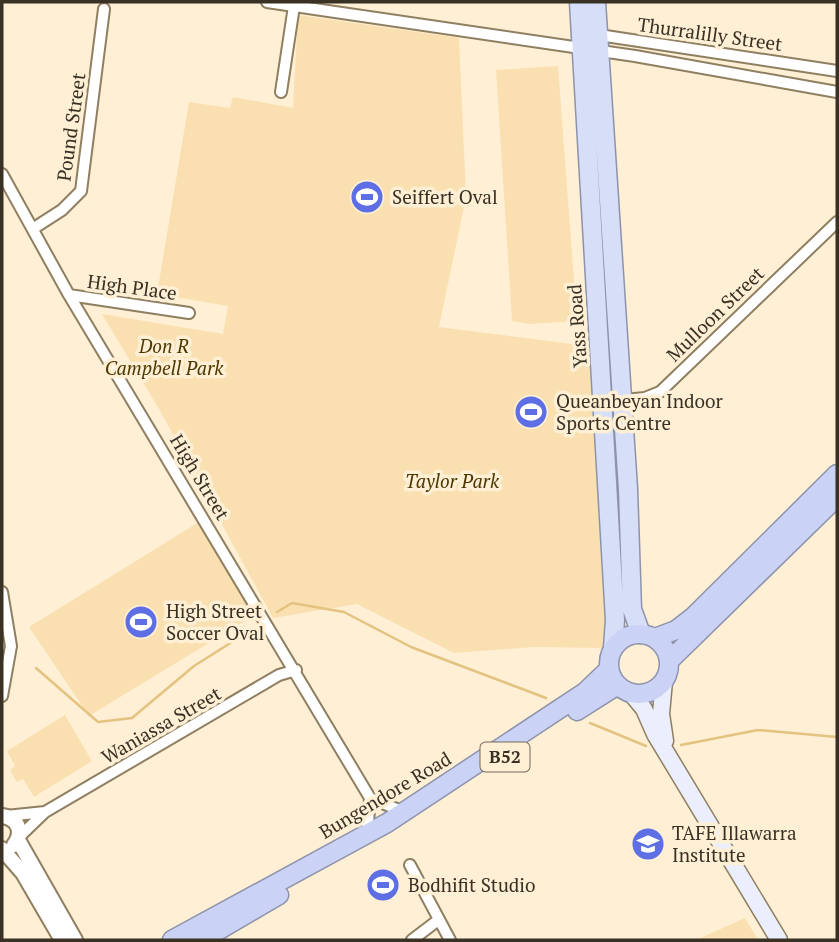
<svg xmlns="http://www.w3.org/2000/svg" width="839" height="942" viewBox="0 0 839 942" font-family="'PT Serif',serif">
<rect width="100%" height="100%" fill="#feefd5"/>
<path fill="#fae0b0" d="M298,15L459,38L466,197L439,327L595,347L613,611L606,648L534,647L454,653L357,604L273,618L159,409L102,314L223,334L228,306L157,294L189,102L230,108L233,97L293,108Z
M558,66L577,321L530,324L512,321L496,70Z
M199,522L253,616L89,716L29,627Z
M65,715L92,761L34,797L23,779L17,782L10,770L15,766L7,751Z
M745,918L758,940H696Z"/>
<g fill="none" stroke-linecap="round" stroke-linejoin="round">
<path stroke="#e4c280" stroke-width="2.5" d="M277,612L292,603L344,612L411,647L546,698
M36,668L98,722L132,718L194,666L251,630
M590,723L646,746
M681,745L758,730L837,737"/>
<defs>
<path id="minor" d="M267,2L635,56L837,92
M595,38L599,35L837,71
M281,92L294,6
M2,174L69,295L370,798L404,812
M34,228L62,210L81,191L104,9
M69,295L189,313
M603,402L645,398L660,392L837,222
M2,592L11,646L2,696
M6,816L45,812
M367,834L370,798
M18,838L45,812L279,675L296,670
M410,865L450,940
M412,940L437,921"/>
<path id="tertiary" d="M2,816C18,818 24,832 14,845
M18,840L75,940
M2,849L23,873L62,940"/>
<path id="secondary" d="M664,681L661,714L665,741
M630,692L644,709L655,734L779,940"/>
<path id="primary" d="M579,2L615,620L613,648
M596,2L628,489L632,609L641,634"/>
<path id="trunk" d="M609 664a30 30 0 1 1 60 0a30 30 0 1 1-60 0Z
M655,638L676,630L694,616L837,474
M669,661L837,497
M577,711L618,685
M172,940L387,823L585,692L609,669
M202,940L279,895"/>
</defs>
<use href="#minor" stroke="#8f7f60" stroke-width="14"/>
<use href="#tertiary" stroke="#8f7f60" stroke-width="18"/>
<use href="#secondary" stroke="#8f7f60" stroke-width="19"/>
<use href="#primary" stroke="#8e93ab" stroke-width="21"/>
<use href="#trunk" stroke="#8e93ab" stroke-width="21"/>
<use href="#minor" stroke="#fff" stroke-width="10"/>
<use href="#tertiary" stroke="#fff" stroke-width="14"/>
<use href="#secondary" stroke="#ebeefc" stroke-width="16"/>
<use href="#primary" stroke="#d7def8" stroke-width="18"/>
<use href="#trunk" stroke="#cad3f6" stroke-width="18"/>
</g>
<defs>
<symbol id="stadium-disc" viewBox="-11 -11 22 22"><circle r="9.5" fill="#5e6ee5" stroke="#feefd5"/><path d="M0-5a6.5 5 0 1 0 0 10a6.5 5 0 1 0 0-10ZM-3.5-1.8h7v3.6h-7Z" fill="#fff"/></symbol>
<symbol id="university-disc" viewBox="-11 -11 22 22"><circle r="9.5" fill="#5e6ee5" stroke="#feefd5"/><path d="M0-5L7-2L0 1L-7-2ZM-4 1L0 2.5L4 1V4Q0 6-4 4Z" fill="#fff"/></symbol>
</defs>
<g fill-rule="evenodd">
<use href="#stadium-disc" x="348" y="178" width="38" height="38"/>
<use href="#stadium-disc" x="512" y="393" width="38" height="38"/>
<use href="#stadium-disc" x="122" y="603" width="38" height="38"/>
<use href="#university-disc" x="629" y="825" width="38" height="38"/>
<use href="#stadium-disc" x="364" y="866" width="38" height="38"/>
</g>
<g text-anchor="middle" stroke-width="7" stroke-linejoin="round" paint-order="stroke">
<rect fill="#feefd5" stroke="#736a59" stroke-width="2" x="480.5" y="742.5" width="49" height="29" rx="5"/>
<g font-size="18" font-weight="bold" fill="#383124">
<text x="505" y="763">B52</text>
</g>
<g font-size="19" fill="#383124" stroke="#feefd5">
<text transform="translate(710 34) rotate(8)" y="7">Thurralilly Street</text>
<text transform="translate(71 127) rotate(-82)" y="7">Pound Street</text>
<text transform="translate(132 287) rotate(8)" y="7">High Place</text>
<text transform="translate(715 314) rotate(-44)" y="7">Mulloon Street</text>
<text transform="translate(577 326) rotate(-94)" y="7">Yass Road</text>
<text transform="translate(200 477) rotate(59)" y="7">High Street</text>
<text transform="translate(161 725) rotate(-30)" y="7">Waniassa Street</text>
<text transform="translate(385 795) rotate(-31)" y="7">Bungendore Road</text>
</g>
<g font-size="19" fill="#383124" stroke="#feefd5" text-anchor="start">
<text x="392" y="204">Seiffert Oval</text>
<text x="556" y="408">Queanbeyan Indoor<tspan x="556" dy="22">Sports Centre</tspan></text>
<text x="166" y="618">High Street<tspan x="166" dy="22">Soccer Oval</tspan></text>
<text x="672" y="840">TAFE Illawarra<tspan x="672" dy="22">Institute</tspan></text>
<text x="408" y="892">Bodhifit Studio</text>
</g>
<g font-size="19" font-style="italic" fill="#4f3800" stroke="#feefd5">
<text x="164" y="353">Don R<tspan x="164" dy="22">Campbell Park</tspan></text>
<text x="452" y="488">Taylor Park</text>
</g>
</g>
<rect width="839" height="942" fill="none" stroke="#383124" stroke-width="7"/>
</svg>
